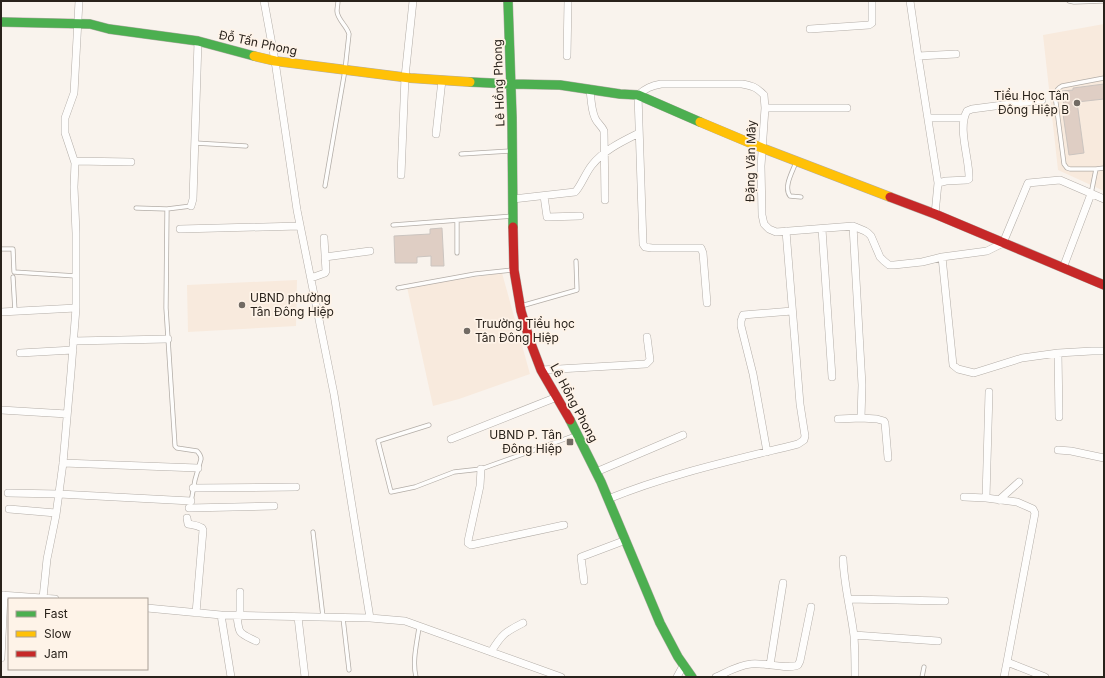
<svg xmlns="http://www.w3.org/2000/svg" width="1105" height="678" viewBox="0 0 1105 678" font-family="Inter,sans-serif">
<rect width="100%" height="100%" fill="#f9f3ed"/>
<path fill="#f8eadd" d="M1104,24V191L1058,170L1043,35Z
M502,273L530,374L459,399L433,406L407,287Z
M297,280L296,326L188,332L187,285Z"/>
<path fill="#dfcec4" stroke="#cbc4bf" d="M1104,84V99L1077,102L1084,153L1069,155L1062,107H1064L1062,91L1073,90V88Z
M442,228L444,266H431V256L417,257V263H395L394,236L430,234V229Z"/>
<g fill="none" stroke-linecap="round" stroke-linejoin="round">
<defs>
<path id="lane" d="M1069,1L1074,2L1103,1
M195,143L246,146
M461,154L511,151
M796,162C793,171 783,187 790,196L801,197
M1096,169H1070L1067,168L1064,164L1055,95C1056,90 1058,88 1062,86L1104,78
M325,186L345,70L349,34C347,26 337,19 337,11C337,8 338,4 338,1
M1091,194L1096,169L1104,168
M136,208L167,209L191,206
M167,209L166,308L175,446L177,448L197,451C200,454 201,456 201,459L195,480L191,502
M457,221V253
M393,225L512,216
M1,249H13L14,272L76,276
M13,277L15,311
M398,288L475,274L513,270
M521,306L577,290L576,261
M429,425L378,441L391,492L415,487L454,472L481,469L576,435
M313,532L323,617
M343,618L349,670
M416,677C412,661 417,643 419,627
M922,677L924,667"/>
<path id="street" d="M264,1L275,61L297,210L334,394L370,618
M910,1L918,56L956,54
M810,29L869,25L872,23V1
M567,56L568,1
M918,56L938,183
M590,89C591,98 591,109 595,118C597,123 602,126 604,131L605,200
M765,108H847
M928,118H964
M436,134L442,80
M75,161L131,162
M401,175L405,77L413,1
M544,196L547,217L580,216
M513,199L575,192C580,188 586,172 592,165C604,150 621,142 639,133
M191,206L193,199L198,41
M935,214L938,183L946,181L967,180L969,179C970,160 957,128 967,111L972,109L1042,100
M853,226L862,385L861,418L877,419L884,421L885,423L888,458
M180,229L300,226
M822,229L832,377
M325,257L370,251
M942,257L953,365L958,369L974,373L1022,358L1058,353L1092,351H1104
M1063,268L1091,194
M311,278L325,273L326,271L324,238
M707,303L703,253L701,248H652L645,247L643,244L638,95C646,88 651,86 661,84H742C753,86 756,87 764,95L765,108L761,166L762,215L764,224L769,229L776,232L853,226L865,231L868,233L871,236L880,257L884,261L889,265H894L922,262L942,257L987,251L1003,243L1028,183L1060,180L1104,199
M1,312L76,308
M73,341L168,339
M20,353L73,350
M1058,353L1059,417
M541,370L646,364L650,360L647,337
M1,410L67,414
M838,419L861,418
M451,439L557,397
M1058,450L1071,451L1104,458
M767,452L753,374L741,326V321L743,315L792,311
M63,463L198,468
M481,469L480,486L468,541V543L471,545L564,525
M596,472L683,435
M193,488L296,487
M8,493L59,494L191,501
M964,497L986,498L1017,502L1033,509L1035,513L1007,662L1045,677
M986,498L989,392
M608,499C669,474 734,460 798,444L804,440L805,436L800,404L786,231
M999,500L1019,482
M189,508L274,506
M9,509L56,513
M187,518L188,524C193,525 197,525 202,528L203,530L196,613
M843,559C844,585 851,611 854,636C855,650 855,663 855,677
M584,581L581,557L626,540
M240,592V616
M1,595L55,599
M43,598L47,559L56,515L63,463L71,372L76,308V233L74,187L75,163L65,133V118L74,93L79,1
M848,599L945,601
M147,608L221,615L370,618L405,621L561,677
M221,615L231,677
M237,616C239,635 239,633 256,641
M298,617L305,677
M854,635L938,641
M491,652C502,634 505,632 523,623
M1,658L4,595
M770,665L783,583
M677,677L683,666
M716,677C727,672 739,665 751,664C763,662 788,670 798,665L800,661L811,607
M1004,677L1007,662"/>
<path id="fast" d="M508,1L512,118L513,227
M1,22L90,24L109,29L198,41L254,56
M470,82L511,84L560,85L620,94L638,95L700,122
M570,420L601,482L660,623L678,657L692,677"/>
<path id="slow" d="M254,56L275,61L410,78L470,82
M700,122L762,148L890,197"/>
<path id="jam" d="M890,197L935,214L1104,285
M513,227L514,270L521,311L530,341L541,370L570,420"/>
</defs>
<use href="#lane" stroke="#b3ada7" stroke-width="5"/>
<use href="#street" stroke="#b3ada7" stroke-width="8"/>
<use href="#fast" stroke="#b3ada7" stroke-width="10"/>
<use href="#slow" stroke="#b3ada7" stroke-width="10"/>
<use href="#jam" stroke="#b3ada7" stroke-width="10"/>
<use href="#lane" stroke="#fefdfc" stroke-width="3.5"/>
<use href="#street" stroke="#fefdfc" stroke-width="7"/>
<use href="#fast" stroke="#4caf50" stroke-width="9"/>
<use href="#slow" stroke="#ffc107" stroke-width="9"/>
<use href="#jam" stroke="#c62828" stroke-width="9"/>
</g>
<g fill="#726b64" stroke="#fef3e8" stroke-width="1.5">
<circle cx="1077" cy="103" r="4"/>
<circle cx="242" cy="305" r="4"/>
<circle cx="467" cy="331" r="4"/>
<rect x="566" y="438" width="8" height="8" rx="2"/>
</g>
<g text-anchor="middle" stroke-width="3.5" stroke-linejoin="round" paint-order="stroke">
<g font-size="12" fill="#29221b" stroke="#fef3e8">
<text transform="translate(258 43) rotate(12)" y="4">Đỗ Tấn Phong</text>
<text transform="translate(499 83) rotate(-92)" y="4">Lê Hồng Phong</text>
<text transform="translate(751 161) rotate(-89)" y="4">Đặng Văn Mây</text>
<text transform="translate(574 403) rotate(62)" y="4">Lê Hồng Phong</text>
</g>
<g font-size="12" fill="#29221b" stroke="#fef3e8" text-anchor="end">
<text x="1069" y="100">Tiểu Học Tân<tspan x="1069" dy="14">Đông Hiệp B</tspan></text>
<text x="250" y="302" text-anchor="start">UBND phường<tspan x="250" dy="14">Tân Đông Hiệp</tspan></text>
<text x="475" y="328" text-anchor="start">Truường Tiểu học<tspan x="475" dy="14">Tân Đông Hiệp</tspan></text>
<text x="562" y="439">UBND P. Tân<tspan x="562" dy="14">Đông Hiệp</tspan></text>
</g>
</g>
<rect width="1105" height="678" fill="none" stroke="#29221b" stroke-width="4"/>
<rect x="8" y="598" width="140" height="72" fill="#fef3e8" stroke="#a99f96"/>
<rect x="16" y="611" width="20" height="6" fill="#4caf50" stroke="#a99f96"/>
<text x="44" y="618" font-size="12" fill="#29221b">Fast</text>
<rect x="16" y="631" width="20" height="6" fill="#ffc107" stroke="#a99f96"/>
<text x="44" y="638" font-size="12" fill="#29221b">Slow</text>
<rect x="16" y="651" width="20" height="6" fill="#c62828" stroke="#a99f96"/>
<text x="44" y="658" font-size="12" fill="#29221b">Jam</text>
</svg>
